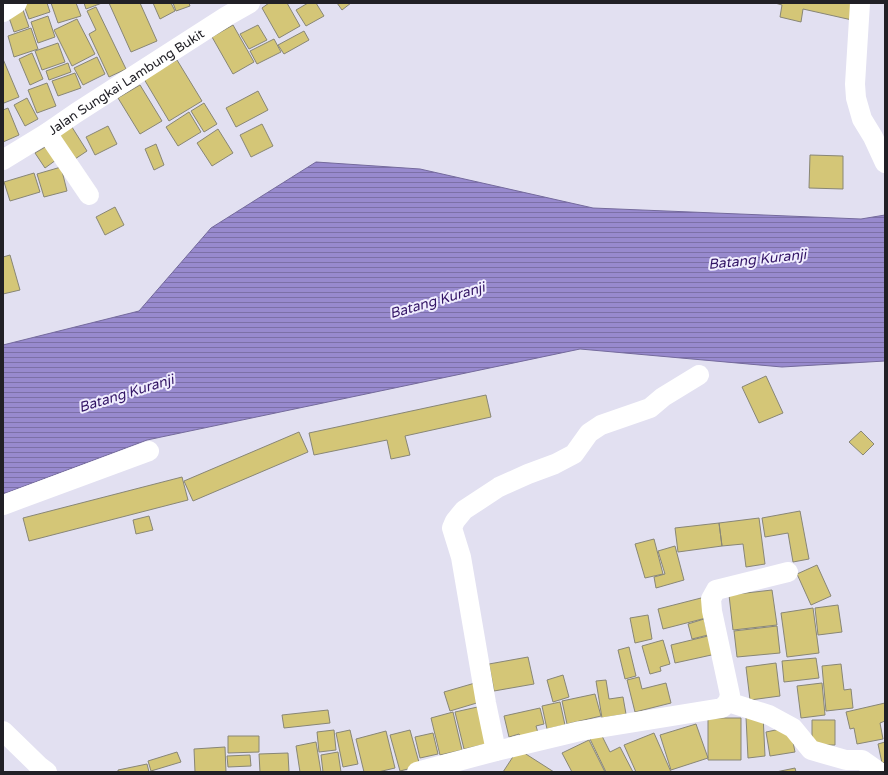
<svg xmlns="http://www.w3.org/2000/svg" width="888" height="775" viewBox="0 0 888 775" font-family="'Varela Round',sans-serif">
<defs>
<pattern id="water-rules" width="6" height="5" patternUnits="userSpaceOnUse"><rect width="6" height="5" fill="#988ace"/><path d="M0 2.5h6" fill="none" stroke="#7c70a7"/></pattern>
</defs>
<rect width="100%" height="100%" fill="#e2e0f1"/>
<path fill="url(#water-rules)" stroke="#746a9c" d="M316,162L420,169L593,208L861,219L885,215V361L782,367L580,349L147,440L3,494V345L139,311L211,228Z"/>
<path fill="#d4c677" stroke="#888676" d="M23,3H47L50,12L29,19Z
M51,3H76L81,16L58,23Z
M84,3H102L86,9Z
M109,3H140L157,41L131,52Z
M153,3H171L175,11L160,19Z
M173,3H189L190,6L176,11Z
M269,3H287L300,26L279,38L262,8Z
M308,3H316L324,16L306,26L296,10Z
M337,3H351L342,10Z
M775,3H856L852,20L803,9L801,22L780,17L782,5Z
M22,7L29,27L14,32L7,12Z
M96,7L126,69L109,77L89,34L96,30L87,11Z
M48,16L55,37L38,43L31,22Z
M77,19L95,54L72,66L54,30Z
M233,25L254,62L233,74L212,37Z
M258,25L267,40L249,49L240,34Z
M31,28L38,49L14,57L8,36Z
M304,31L309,40L284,54L278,45Z
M274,39L281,52L257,64L250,51Z
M58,43L65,62L42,70L35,51Z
M32,53L43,79L30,85L19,59Z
M97,57L105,74L83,85L74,68Z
M3,59L19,97L4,103L3,100Z
M177,60L202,101L169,121L144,79Z
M68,63L71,72L49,80L46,71Z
M75,73L81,88L58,96L52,81Z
M47,83L56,106L37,113L28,90Z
M140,85L162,121L140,134L118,98Z
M258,91L268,110L236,127L226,108Z
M27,98L38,119L25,126L14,105Z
M204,103L217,124L204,132L191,111Z
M8,108L19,135L3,142V110Z
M189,112L201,132L178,146L166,127Z
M70,124L87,151L72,161L54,134Z
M262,124L273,146L251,157L240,135Z
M108,126L117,144L95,155L86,137Z
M218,129L233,153L212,166L197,143Z
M156,144L164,165L154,170L145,149Z
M47,146L56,160L45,168L35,153Z
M810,155L843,156V189L809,188Z
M61,167L67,191L44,197L37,174Z
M34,173L40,192L10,201L4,182Z
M115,207L124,225L105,235L96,217Z
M10,255L20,290L3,294V257Z
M766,376L783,413L759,423L742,387Z
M486,395L491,417L405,436L410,455L391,459L387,440L314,455L309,433Z
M861,431L874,444L863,455L849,442Z
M299,432L308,452L193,501L184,481Z
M182,477L188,500L29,541L23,518Z
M800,511L809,559L793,562L788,533L765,537L762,518Z
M149,516L153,530L136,534L133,520Z
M759,518L765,564L746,567L743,544L722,546L719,523Z
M719,523L722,546L678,552L675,528Z
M654,539L663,574L645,578L635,544Z
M675,546L684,580L656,588L654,577L665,574L658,551Z
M817,565L831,596L811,605L797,574Z
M772,590L777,625L733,630L729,595Z
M705,597L710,617L663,629L658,609Z
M838,605L842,632L818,635L815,608Z
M813,608L819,653L787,657L781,613Z
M648,615L652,639L635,643L630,618Z
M704,619L708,635L692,639L688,624Z
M777,626L780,653L737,657L734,631Z
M712,635L716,654L675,663L671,645Z
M663,640L670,664L660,667L661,671L650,674L642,646Z
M629,647L636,676L625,679L618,650Z
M528,657L534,684L494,691L489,664Z
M816,658L819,678L784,682L782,661Z
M776,663L780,696L750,700L746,667Z
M841,664L844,690L851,689L853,708L826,711L822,666Z
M563,675L569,697L553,702L547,680Z
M639,677L642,689L666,683L671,703L635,712L627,680Z
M606,680L609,699L623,697L626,714L602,718L596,681Z
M475,683L480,702L450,711L444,692Z
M822,683L825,715L801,718L797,686Z
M595,694L601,716L567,724L562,701Z
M560,702L565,725L547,729L542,706Z
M885,703V721L880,723L883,739L857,744L854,728L850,729L846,712Z
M482,706L491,743L464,749L455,712Z
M540,708L544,724L536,726L538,733L520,737L519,734L509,737L504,716Z
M328,710L330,723L284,728L282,715Z
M453,712L462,750L440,755L431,718Z
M763,715L765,756L748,758L746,717Z
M708,718H741V760H708Z
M812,720H835V745H812Z
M696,724L708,758L671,770L660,735Z
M790,727L795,752L770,756L766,732Z
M334,730L336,750L319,752L317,732Z
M350,730L358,764L343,767L336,733Z
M410,730L420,766L400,771L390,735Z
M386,731L395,768L378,772H364L356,739Z
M433,733L438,754L420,758L415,737Z
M654,733L671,772H636L624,745Z
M601,734L610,752L620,747L633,772H606L590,739Z
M228,736H259V752L228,753Z
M589,740L605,772H572L562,753Z
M316,742L321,772H300L296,746Z
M885,742V762L882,763L878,744Z
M225,747L226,772H195L194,749Z
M518,749L554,772H503Z
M177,752L181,762L151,771L148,761Z
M338,752L341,772H323L321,755Z
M288,753L289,772H260L259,754Z
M250,755L251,766L228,767L227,756Z
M147,764L149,772H118V770Z
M795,768L796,772H776Z"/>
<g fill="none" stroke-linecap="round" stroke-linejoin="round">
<g stroke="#fff" stroke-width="20">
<path d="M860,3L855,84L856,98L862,119L873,137L885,163"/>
<path d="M3,12L17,3"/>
<path d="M47,133L89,195"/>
<path id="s1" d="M3,160L47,133L76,113L227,16L250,3"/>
<path d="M3,505L149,451"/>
<path d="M728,702L769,715L793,728L811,750L846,760H862L879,772"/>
<path d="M3,731L39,766L47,772"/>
<path d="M496,751L486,703L461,557L452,528L455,521L464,510L499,487L528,474L555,464L574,454L589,433L601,425L650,408L663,397L699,375"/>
<path d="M417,772L496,751L580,731L722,708L728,702L730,695L712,611L711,599L716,590L788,572"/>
</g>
</g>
<g text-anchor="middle" stroke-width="4" stroke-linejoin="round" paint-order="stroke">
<g font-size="13" fill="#212026" stroke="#f0edfe">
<text dy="5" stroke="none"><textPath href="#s1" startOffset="146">Jalan Sungkai Lambung Bukit</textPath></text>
</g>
<g font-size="14" font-style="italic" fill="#321465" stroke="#f0edfe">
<text transform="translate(757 259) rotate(-6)" y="5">Batang Kuranji</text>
<text transform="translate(437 300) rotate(-16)" y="5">Batang Kuranji</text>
<text transform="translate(126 393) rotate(-17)" y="5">Batang Kuranji</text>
</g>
</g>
<rect width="888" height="775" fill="none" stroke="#212026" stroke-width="8"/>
</svg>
